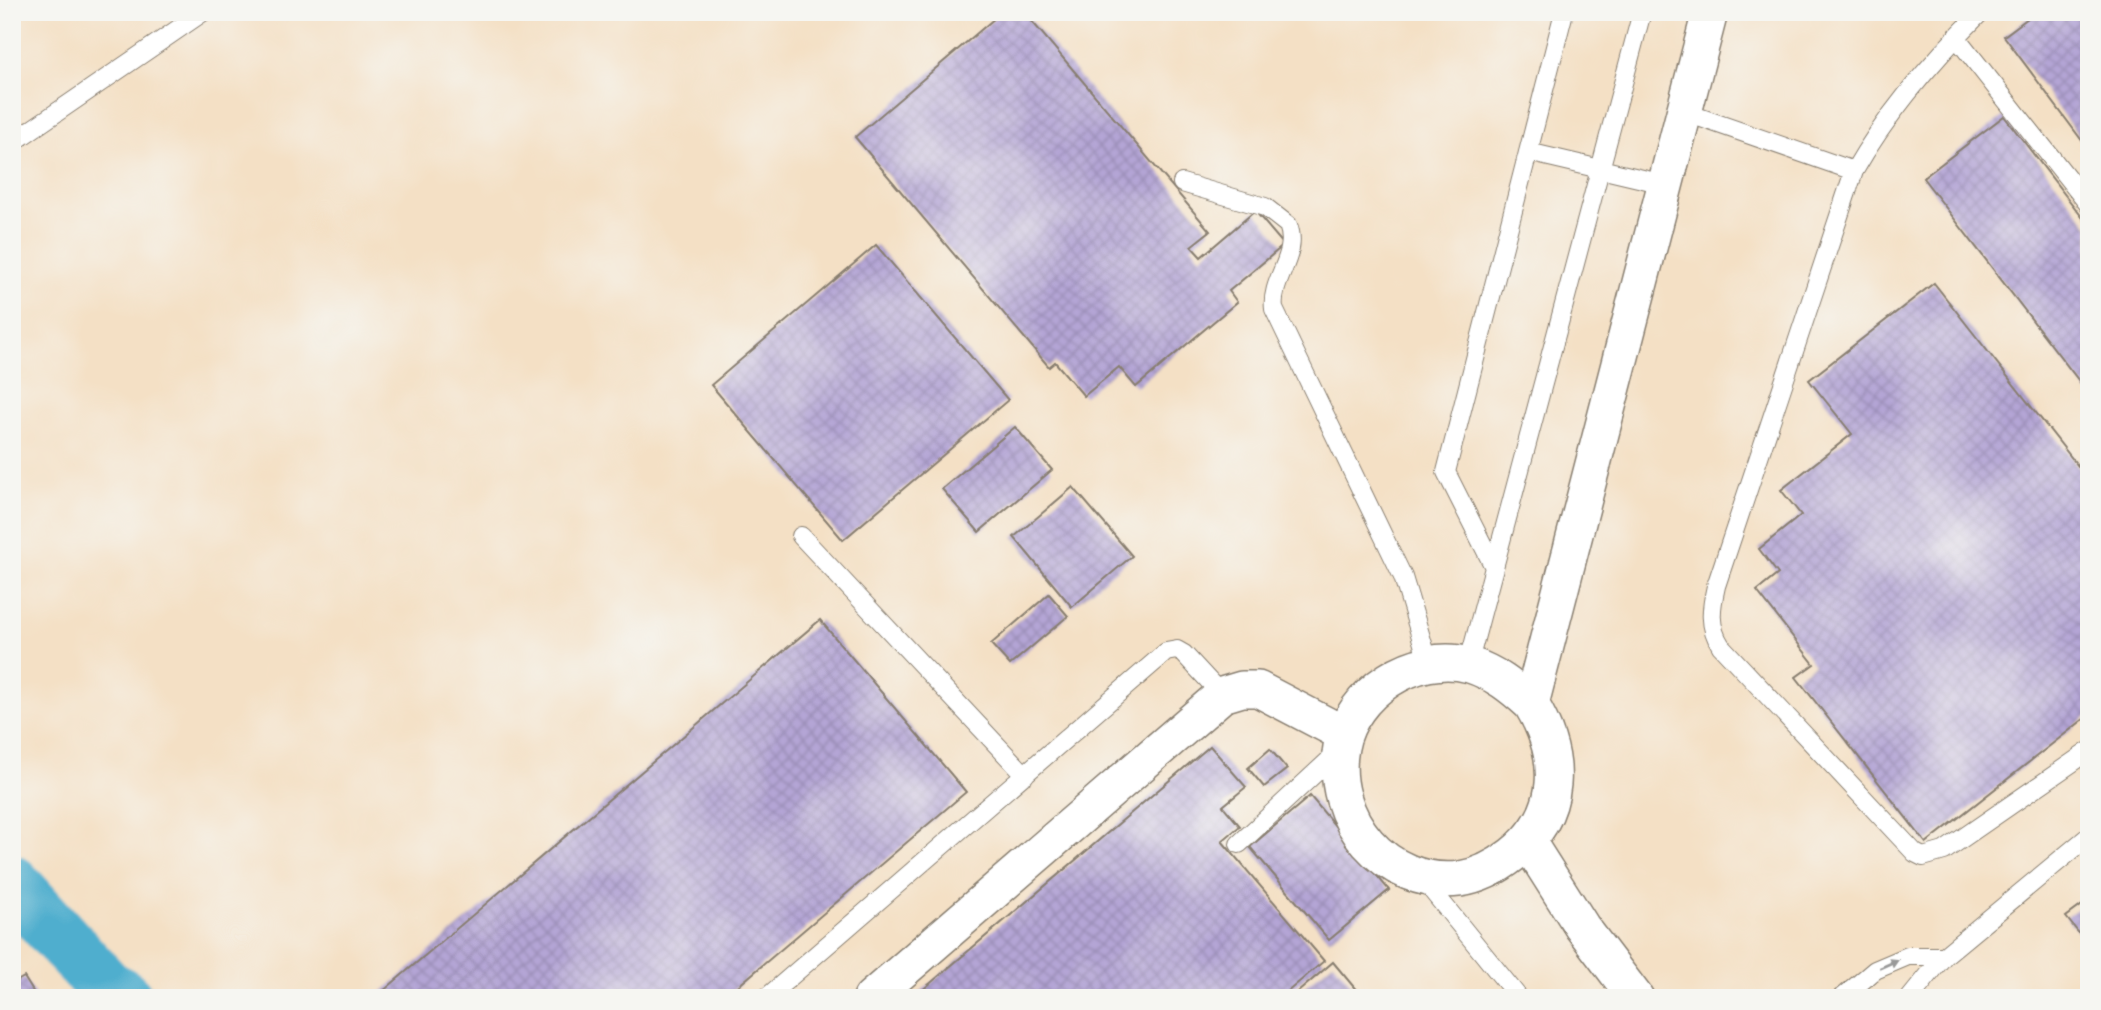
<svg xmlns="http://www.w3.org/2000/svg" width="2101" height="1010" viewBox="0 0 2101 1010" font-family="'Libre Caslon Text',serif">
<defs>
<pattern id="building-cross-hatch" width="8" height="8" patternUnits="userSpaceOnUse" patternTransform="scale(1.75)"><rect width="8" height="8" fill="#b4a5d5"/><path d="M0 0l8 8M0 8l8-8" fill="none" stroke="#9a8db6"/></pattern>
</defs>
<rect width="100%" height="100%" fill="#f6f6f2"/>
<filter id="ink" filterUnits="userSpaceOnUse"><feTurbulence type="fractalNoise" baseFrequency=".0143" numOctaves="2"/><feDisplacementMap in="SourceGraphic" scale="14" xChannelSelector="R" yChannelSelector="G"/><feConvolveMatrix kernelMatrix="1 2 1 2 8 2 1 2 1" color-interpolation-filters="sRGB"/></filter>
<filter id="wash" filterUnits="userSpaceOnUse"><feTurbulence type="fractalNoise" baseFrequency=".00686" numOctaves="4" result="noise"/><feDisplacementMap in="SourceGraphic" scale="28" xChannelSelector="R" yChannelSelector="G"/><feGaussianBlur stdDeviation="1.57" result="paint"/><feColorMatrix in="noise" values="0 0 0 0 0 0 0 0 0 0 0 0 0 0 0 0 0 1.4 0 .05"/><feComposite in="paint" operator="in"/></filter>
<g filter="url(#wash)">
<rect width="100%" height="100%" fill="#f4e0c5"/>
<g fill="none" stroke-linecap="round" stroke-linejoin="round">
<path stroke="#50aece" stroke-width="58" d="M12,884L105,987L124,998"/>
</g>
<g id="blocks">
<path fill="url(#building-cross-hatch)" d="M1002,12H1024L1210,231L1191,246L1201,257L1255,211L1284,245L1229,291L1237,302L1136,387L1119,367L1084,396L1055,362L1049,367L855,137Z
M2036,12H2089V150L2004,36Z
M2004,116L2089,226V394L1923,178Z
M876,245L1008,400L843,540L711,385Z
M1934,283L2089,480V715L1926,843L1796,677L1814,664L1757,591L1778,574L1759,549L1801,515L1781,490L1852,434L1809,380Z
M1015,427L1052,470L979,532L942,489Z
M1073,487L1132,556L1072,607L1014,537Z
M1049,594L1068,616L1010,665L991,644Z
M820,620L966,792L724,998H375Z
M1210,746L1246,787L1223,806L1240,826L1222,841L1324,961L1280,998H913Z
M1270,749L1287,769L1264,787L1248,768Z
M1310,796L1389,890L1329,940L1250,847Z
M2089,900V946L2066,917Z
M1333,962L1363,998H1291Z
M24,977L37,998H12V984Z"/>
</g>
</g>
<g filter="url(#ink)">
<use href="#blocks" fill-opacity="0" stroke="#887e70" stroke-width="2"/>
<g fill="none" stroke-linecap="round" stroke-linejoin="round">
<defs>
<path id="service" d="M1981,12C1934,59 1887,113 1854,171L1716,586C1711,608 1708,626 1721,646L1915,853L1923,857L1944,851L2089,751
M1956,37L2089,205
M1684,112L1854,171
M12,143L203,12
M1528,152L1664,184
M1182,183L1265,207L1288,225C1300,255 1270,279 1274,309L1403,577L1429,664
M801,536L1025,775
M1494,567L1446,472L1564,12
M1468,665L1642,12
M1239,844L1339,751
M1422,878L1519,998
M766,998L1166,652L1177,650L1184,654L1222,695
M1842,998L1875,970L1908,956H1944
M1910,998L1944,956L2089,836"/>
<path id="minor" d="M1531,704C1512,687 1495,673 1470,665C1415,650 1351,693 1341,747C1328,818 1386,888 1460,879C1479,876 1498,866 1512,855C1564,814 1563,757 1531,704L1710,12
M1528,842L1582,927L1636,998
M871,998L1222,695L1242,689H1258L1344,734"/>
</defs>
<use href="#service" stroke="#887e70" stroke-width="20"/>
<use href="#minor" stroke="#887e70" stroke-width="38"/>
<use href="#service" stroke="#fff" stroke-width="18"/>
<use href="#minor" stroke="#fff" stroke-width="35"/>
</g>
<defs><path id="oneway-solid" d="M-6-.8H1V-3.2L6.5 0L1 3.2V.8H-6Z" transform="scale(1.75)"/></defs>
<use fill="#999" href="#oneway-solid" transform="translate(1889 964) rotate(-24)"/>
</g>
<rect width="2101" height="1010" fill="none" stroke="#f6f6f2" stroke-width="42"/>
</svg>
